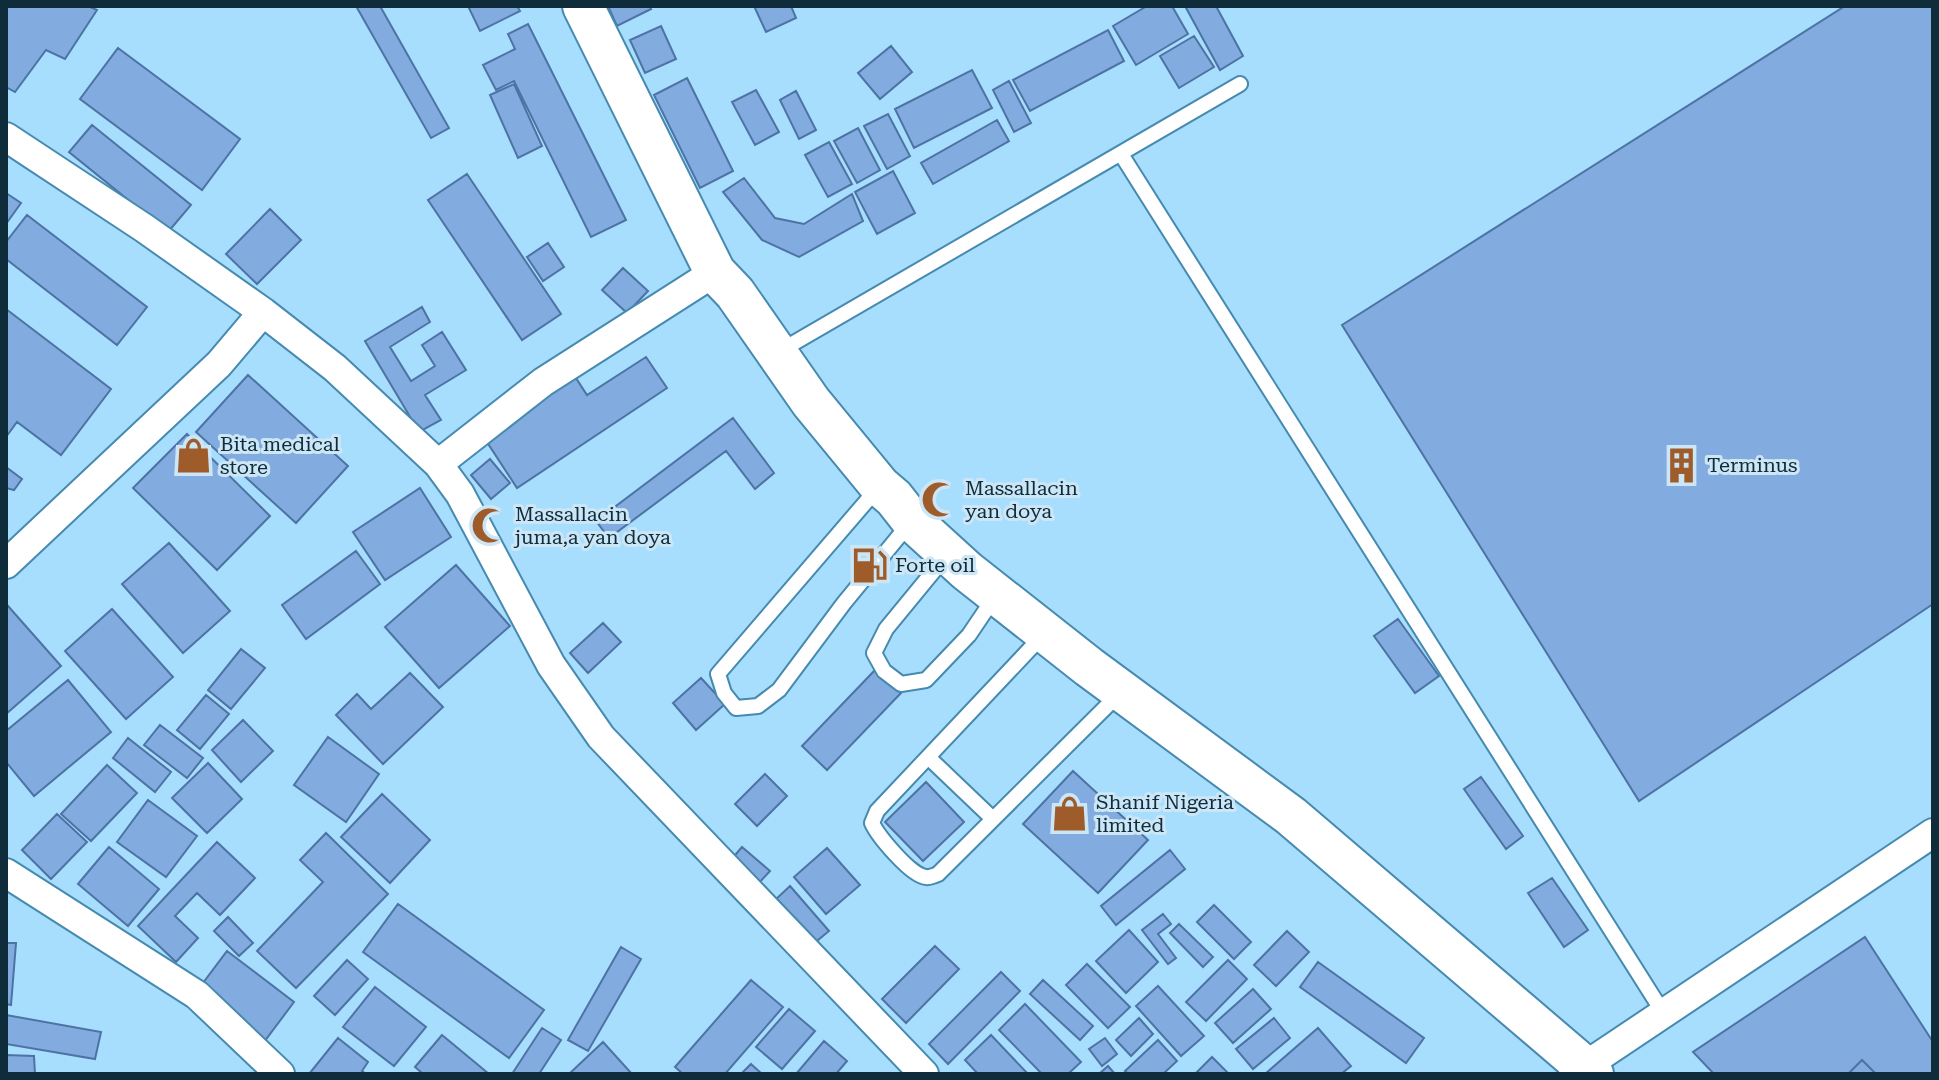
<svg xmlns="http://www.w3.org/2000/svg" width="1939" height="1080" viewBox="0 0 1939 1080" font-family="'Roboto Serif',serif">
<rect width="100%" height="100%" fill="#a7ddfd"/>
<path fill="#82abdf" stroke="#4d73a4" stroke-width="2" d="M6,6H88L97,10L65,59L46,50L15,92L6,87Z
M356,6H380L449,128L431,138Z
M468,6H517L520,11L480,31Z
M608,6H649L651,9L617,26Z
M754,6H791L796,18L766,32Z
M1147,6H1172L1188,34L1136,65L1113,26Z
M1185,6H1216L1243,56L1220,70Z
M1845,6H1933V604L1639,801L1342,325Z
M528,24L626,220L591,237L514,81L496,90L483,65L515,49L508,34Z
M661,26L676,59L645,73L630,40Z
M1108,30L1124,61L1030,111L1013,80Z
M1194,36L1214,67L1179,88L1160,56Z
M891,46L912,72L880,99L858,73Z
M118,48L240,139L202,190L80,99Z
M972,70L992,108L914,148L895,109Z
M687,78L733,171L700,188L654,95Z
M1009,81L1031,123L1014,132L993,90Z
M514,84L542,146L518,158L490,95Z
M756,90L779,132L755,145L732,102Z
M796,91L816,130L799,139L780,100Z
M888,114L910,156L887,169L864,126Z
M997,120L1009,141L933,184L921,163Z
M92,125L191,205L168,232L69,152Z
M858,128L880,170L857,183L834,141Z
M829,142L852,184L828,197L805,155Z
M893,171L915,213L877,234L855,192Z
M467,174L561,314L522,340L428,200Z
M744,178L775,218L804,224L852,194L863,221L799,257L762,240L723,192Z
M6,193L21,203L6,224Z
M270,209L301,240L257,284L226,254Z
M27,215L147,307L117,345L6,259V242Z
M548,243L564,267L543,281L527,257Z
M623,268L648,291L627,313L602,290Z
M422,307L430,322L390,347L411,381L435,366L422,345L442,332L466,370L425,395L441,420L419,432L365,341Z
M6,309L111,389L61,455L17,422L6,437Z
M646,357L667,388L517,488L481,433L572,372L587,395Z
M248,375L348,466L296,523L196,432Z
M733,418L774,473L755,489L726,451L609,538L596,521Z
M187,434L270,516L217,570L133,488Z
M490,459L510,483L491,499L471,475Z
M6,467L22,479L14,490L6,488Z
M420,488L451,537L385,580L353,532Z
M169,543L230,611L183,653L122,584Z
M356,551L380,584L306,639L282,605Z
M456,565L510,626L439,688L385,627Z
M8,606L61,666L6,714V608Z
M112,609L173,677L126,719L65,651Z
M1398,619L1439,676L1415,693L1374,636Z
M603,623L621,642L588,673L570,653Z
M241,649L265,668L231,709L208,690Z
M876,669L901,693L827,770L802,746Z
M410,673L443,707L383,764L336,715L357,694L371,709Z
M701,678L725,704L696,730L673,703Z
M68,680L111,732L34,796L6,762V731Z
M206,695L229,714L200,749L177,730Z
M243,720L273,751L241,782L212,750Z
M160,725L203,758L187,778L144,745Z
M328,737L379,774L346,822L294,785Z
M128,738L171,772L155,792L113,758Z
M208,763L242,799L207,833L172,798Z
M107,765L137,793L91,841L61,814Z
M1073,771L1148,840L1098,893L1023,824Z
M765,774L787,796L757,826L735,804Z
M1481,777L1523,836L1506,849L1464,789Z
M926,782L964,822L923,861L885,822Z
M382,794L430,840L390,883L341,837Z
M148,800L197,836L166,877L117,842Z
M57,814L87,842L51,879L22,850Z
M326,833L388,894L296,988L257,951L323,882L300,860Z
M217,842L255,878L220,915L197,893L175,916L198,938L176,962L138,926Z
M109,847L159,889L128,926L78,884Z
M742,847L770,871L757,885L730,861Z
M827,848L860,885L826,914L794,877Z
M1170,850L1185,869L1116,925L1101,906Z
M1552,878L1588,930L1564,947L1528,893Z
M790,886L829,931L812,945L774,901Z
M398,904L544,1010L509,1058L363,952Z
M1214,905L1251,942L1234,959L1197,922Z
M1163,914L1171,924L1158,934L1176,958L1168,964L1142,930Z
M228,917L253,943L239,956L214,931Z
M1179,924L1213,957L1203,967L1170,933Z
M1129,930L1158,962L1126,993L1096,961Z
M1287,931L1309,952L1276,986L1254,965Z
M1865,937L1933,1042V1074H1876L1862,1060L1848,1074H1714L1693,1052Z
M6,943H16L11,1005L6,1004Z
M935,946L959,969L906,1023L882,999Z
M621,947L641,959L588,1051L568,1040Z
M227,951L294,1002L264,1042L197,991Z
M347,960L368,979L335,1015L314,996Z
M1228,960L1247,979L1206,1021L1186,1002Z
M1318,962L1424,1038L1406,1063L1300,987Z
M1087,964L1130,1007L1108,1028L1066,985Z
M1001,972L1020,991L948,1064L929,1044Z
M751,980L783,1007L725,1074H683L675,1067Z
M1043,980L1093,1026L1080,1040L1030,994Z
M1158,986L1204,1036L1181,1056L1136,1006Z
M375,987L426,1027L394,1066L343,1027Z
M1253,989L1271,1009L1233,1043L1215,1023Z
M1025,1004L1081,1062L1068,1074H1042L999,1030Z
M789,1009L815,1031L782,1069L756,1047Z
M6,1015L101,1032L95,1059L6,1044Z
M1139,1018L1153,1034L1131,1056L1116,1040Z
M1274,1018L1290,1038L1253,1069L1236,1049Z
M542,1028L561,1040L539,1074H512Z
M1318,1028L1351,1066L1341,1074H1265Z
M442,1035L489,1074H423L415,1067Z
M991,1035L1028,1074H978L965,1060Z
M338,1038L368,1062L362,1071L366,1074H309Z
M1105,1038L1117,1054L1102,1066L1089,1049Z
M1158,1040L1177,1061L1163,1074H1128L1125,1071Z
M824,1041L847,1061L836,1074H796Z
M603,1042L632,1074H569Z
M6,1055L34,1056L35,1074H6Z
M1212,1057L1229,1074H1195Z
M1862,1060L1876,1074H1848Z
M751,1064L762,1074H741Z
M1108,1066L1115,1074H1099Z"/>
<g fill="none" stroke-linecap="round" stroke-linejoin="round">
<defs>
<path id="lane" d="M1121,154L1664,1014
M780,351L1240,84
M877,489L718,674L724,693L736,708L758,706L779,690L844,603L909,524
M946,556L886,629L874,653L884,671L901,684L926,680L969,635L996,595
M1045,633L877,811L872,823C878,836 911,876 926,877C928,878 936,875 938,874L1119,694
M928,757L993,819"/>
<path id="street" d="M6,137L144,228L263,312L335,368L438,464L460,494L551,665L601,737L924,1074
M438,464L543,382L715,272
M6,564L219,364L263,312
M6,873L197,995L280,1074
M1573,1074L1933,833"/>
<path id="secondary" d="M583,6L715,272L735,293L811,402L880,486L894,498L912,521L967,571L1089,667L1291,816L1593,1074"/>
</defs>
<use href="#lane" stroke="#468aaf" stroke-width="18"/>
<use href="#street" stroke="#468aaf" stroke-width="32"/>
<use href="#secondary" stroke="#468aaf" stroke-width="44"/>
<use href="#lane" stroke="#fff" stroke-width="14"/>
<use href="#street" stroke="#fff" stroke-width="28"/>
<use href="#secondary" stroke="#fff" stroke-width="40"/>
</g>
<defs>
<symbol id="shop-bare" viewBox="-9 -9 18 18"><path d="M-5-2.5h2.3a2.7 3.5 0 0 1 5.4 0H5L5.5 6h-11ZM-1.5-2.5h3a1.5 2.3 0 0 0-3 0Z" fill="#9e5c2a" stroke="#cce6f6" stroke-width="2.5" paint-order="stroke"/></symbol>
<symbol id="building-bare" viewBox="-9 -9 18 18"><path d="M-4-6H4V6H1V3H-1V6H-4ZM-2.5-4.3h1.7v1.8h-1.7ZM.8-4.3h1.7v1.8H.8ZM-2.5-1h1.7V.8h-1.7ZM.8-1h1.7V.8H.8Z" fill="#9e5c2a" stroke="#cce6f6" stroke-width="2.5" paint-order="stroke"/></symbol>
<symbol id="mosque-bare" viewBox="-9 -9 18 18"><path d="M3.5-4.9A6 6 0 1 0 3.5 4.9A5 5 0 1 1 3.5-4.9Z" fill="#9e5c2a" stroke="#cce6f6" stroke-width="2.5" paint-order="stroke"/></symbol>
<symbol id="fuel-bare" viewBox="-9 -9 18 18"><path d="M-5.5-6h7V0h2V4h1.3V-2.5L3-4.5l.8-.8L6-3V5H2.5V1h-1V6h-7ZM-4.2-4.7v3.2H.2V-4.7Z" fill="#9e5c2a" stroke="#cce6f6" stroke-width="2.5" paint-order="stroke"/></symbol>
</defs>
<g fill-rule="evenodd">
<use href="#shop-bare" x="168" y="430" width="51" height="51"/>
<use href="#building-bare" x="1656" y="440" width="51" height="51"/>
<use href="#mosque-bare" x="914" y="474" width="51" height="51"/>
<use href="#mosque-bare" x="464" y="500" width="51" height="51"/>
<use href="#fuel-bare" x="844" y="540" width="51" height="51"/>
<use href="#shop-bare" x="1044" y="788" width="51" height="51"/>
</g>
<g text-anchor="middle" stroke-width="6" stroke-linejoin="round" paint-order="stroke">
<g font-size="20" fill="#0f2c3b" stroke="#cce6f6" text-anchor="start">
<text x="220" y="451">Bita medical<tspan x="220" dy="23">store</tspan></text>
<text x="1707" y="472">Terminus</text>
<text x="965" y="495">Massallacin<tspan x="965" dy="23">yan doya</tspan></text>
<text x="515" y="521">Massallacin<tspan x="515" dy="23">juma,a yan doya</tspan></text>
<text x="895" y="572">Forte oil</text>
<text x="1096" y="809">Shanif Nigeria<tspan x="1096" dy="23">limited</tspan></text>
</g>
</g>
<rect width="1939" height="1080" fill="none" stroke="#0f2c3b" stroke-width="16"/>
</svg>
